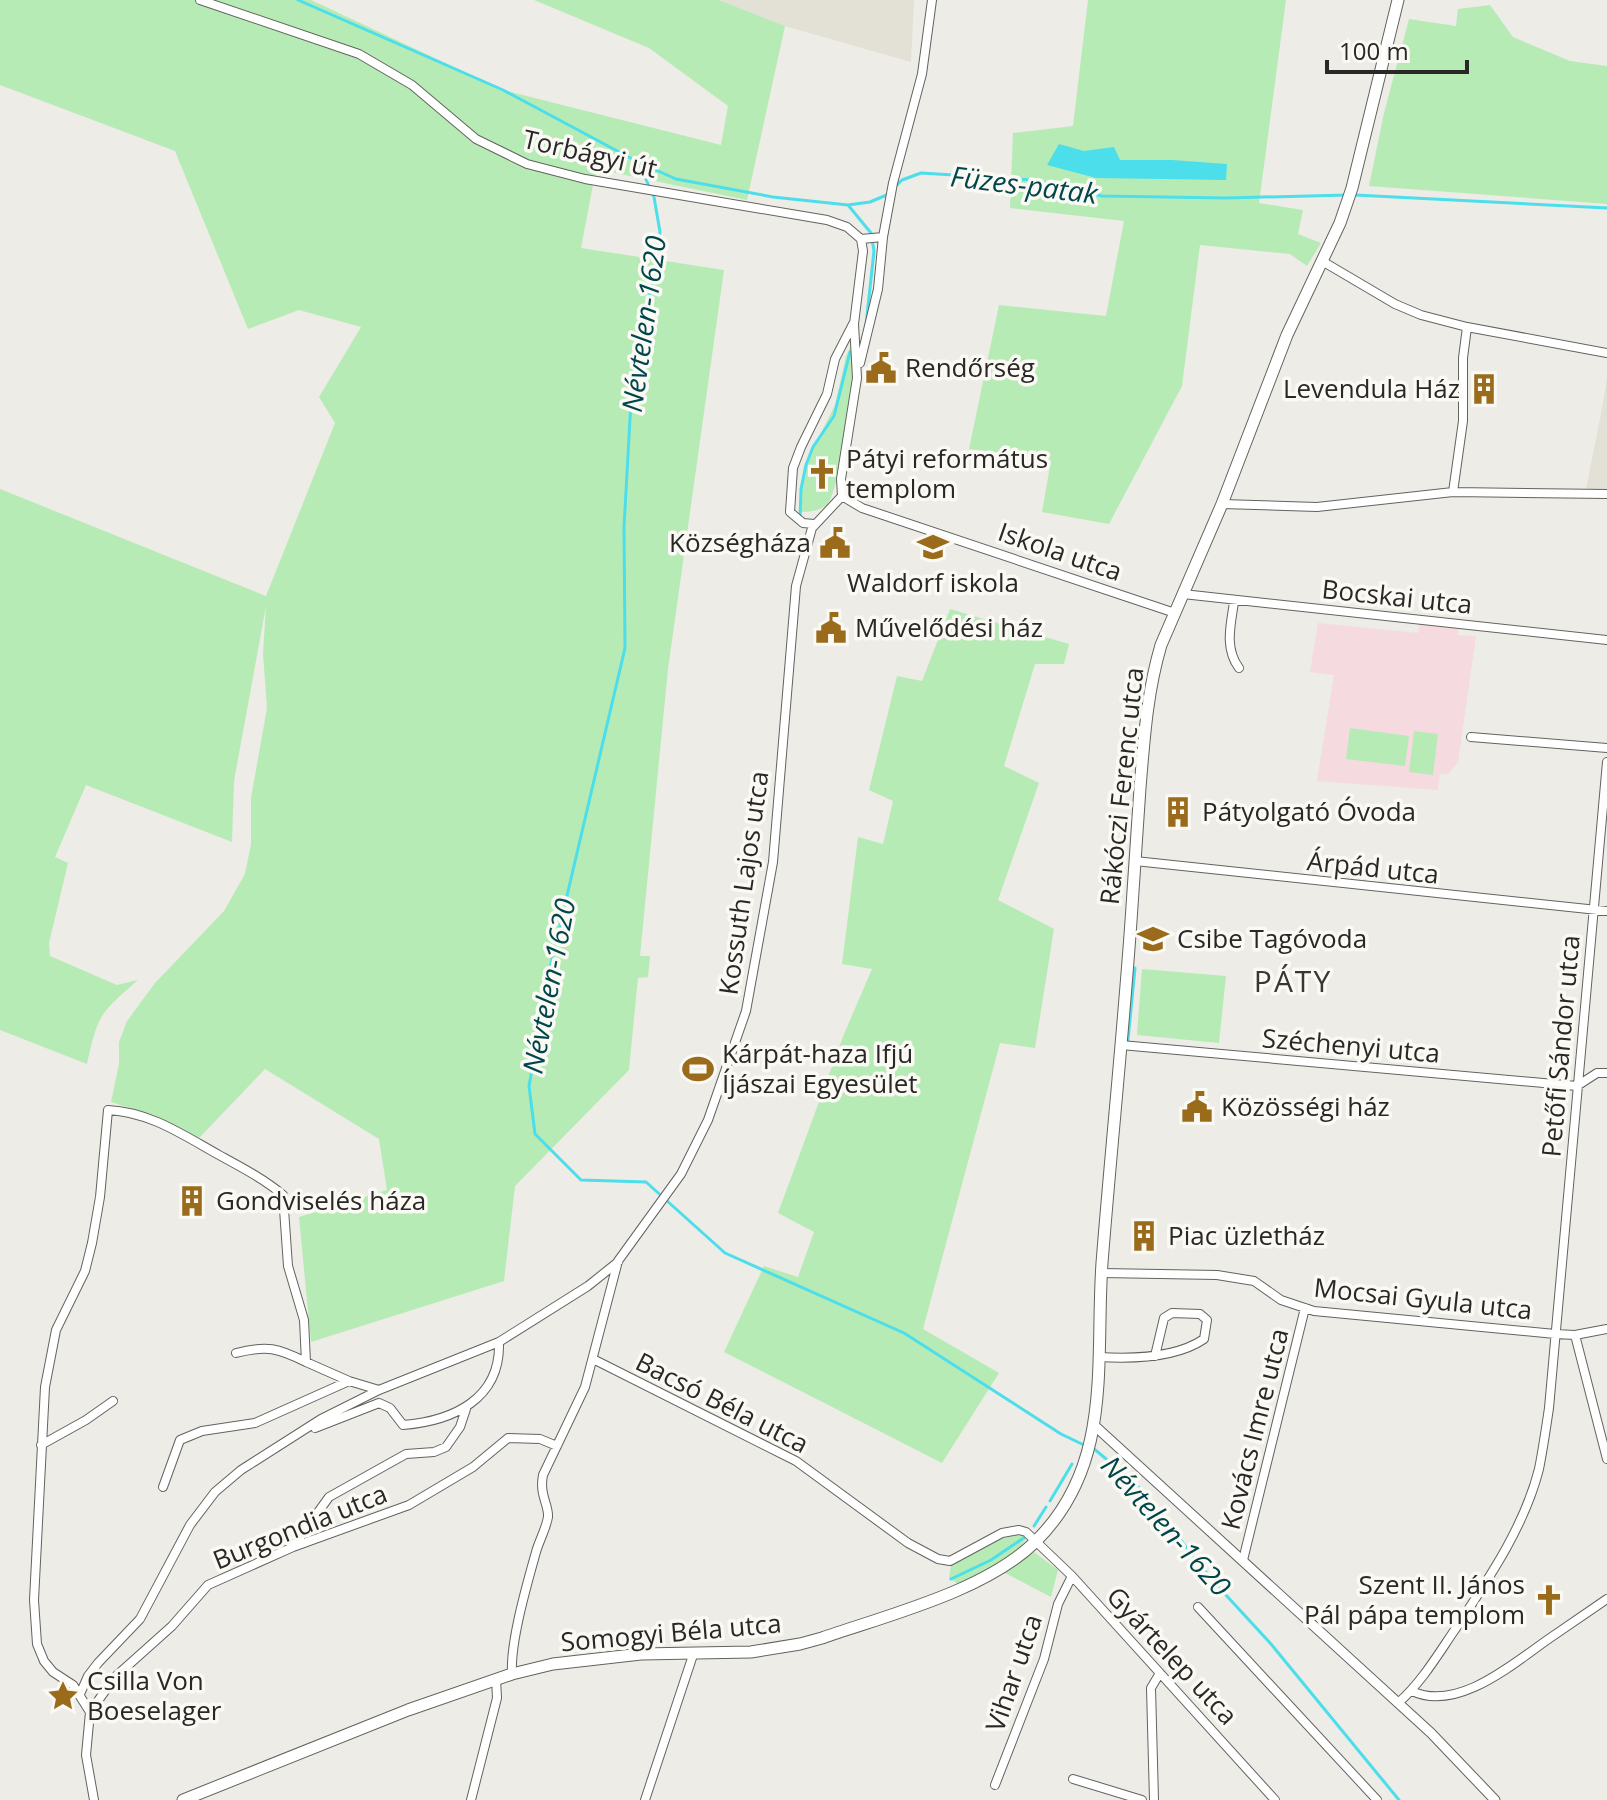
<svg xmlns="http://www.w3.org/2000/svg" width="1607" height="1800" viewBox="0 0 1607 1800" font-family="'Open Sans',sans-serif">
<rect width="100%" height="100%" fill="#edece6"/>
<path fill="#e3e1d5" d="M719,0H914L911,62L785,26Z
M1607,378V494H1585L1601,414Z"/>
<path fill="#f5dadf" d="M1318,623L1418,633L1419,624L1458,628V635L1476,636L1458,762L1448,774H1440L1438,790L1317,781L1334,675L1310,672Z"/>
<path fill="#b7ebb6" d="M0,0H311L503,90L721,145L728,106L649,48L534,0H719L785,26L747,200L596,169L581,248L724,270L668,669L640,956H650L648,977L638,978L629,1070L515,1186L504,1281L311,1342L299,1217L387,1190L379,1139L265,1069L199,1138L157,1117L111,1102L119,1064V1042L127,1021L155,983L224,911L245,874L251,844V798L267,708L263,654L266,606L234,781L232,842L86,785L55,857L68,863L49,943L50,956L117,985L138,980C99,1014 98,1015 87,1064L0,1030V489L266,596L335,423L319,397L361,327L299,310L248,329L175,151L0,85Z
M1088,0H1286L1259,203L1303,210L1298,234L1321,243L1307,266L1290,254L1200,245L1182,386L1109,524L1042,512L1051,460L969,449L999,305L1106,316L1124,221L1010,208L1013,133L1073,126Z
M1490,5L1513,37L1570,61L1607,66V204L1369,186L1384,113L1409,19L1456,26L1458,9Z
M852,343H857C853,369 841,489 828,503C822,511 809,512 800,512L804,467L835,405L846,356Z
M950,609L1069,644L1064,664H1035L1004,766L1039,783L998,900L1054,929L1035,1048L1000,1043L923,1329L999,1373L942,1463L724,1352L764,1266L798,1277L814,1232L778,1213L844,1034L872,969L842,964L858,837L883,844L893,801L869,790L897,676L922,681Z
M1350,728L1409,736L1405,766L1346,759Z
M1414,731L1438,734L1433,775L1409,772Z
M1142,969L1226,976L1219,1043L1137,1035Z
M1016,1535L1027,1537C1015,1561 981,1575 958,1584L949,1578L951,1565L992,1541Z
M1034,1552L1058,1570L1051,1597L1005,1573Z"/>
<path fill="#4cdeea" d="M1059,144L1084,151L1114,147L1120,160H1172L1227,164L1226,180L1096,178L1047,165Z"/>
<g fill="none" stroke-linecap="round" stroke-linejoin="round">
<path stroke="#4cdeea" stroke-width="3" d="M298,0L503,90L638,162L676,179L773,197L848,205L870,202L889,194
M638,162L654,197L660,232L655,271L633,365L624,527L625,648L551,964L529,1086L535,1134L581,1180L646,1182L725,1253L904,1333L1061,1434L1086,1446
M894,188L902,180L921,173L1033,180L1102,196L1226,198L1348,195
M1355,195L1607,208
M848,205L871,233L874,251L866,325
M800,519L801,489L806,465L813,447L834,416L850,352
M1128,1040L1135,968
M1093,1448L1136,1484L1213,1581L1271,1644L1399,1800
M1050,1501L1072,1464
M1034,1526L1046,1507
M951,1579L991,1560L1025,1537"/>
<defs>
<path id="minor" d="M200,0L359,54L412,85L476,139L527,164L585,179L827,220L847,227L861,239
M861,239L883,237
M1322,261L1395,304L1421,315L1467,327L1607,353
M860,363L878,289L883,237L893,183L922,74L932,0
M1453,492L1463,421V358L1467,327
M842,496L862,508L1175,613
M1222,504L1317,507L1453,492L1607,494
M814,524L803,523L790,512L793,468L801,447L827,394L835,359L853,324
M1183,594L1607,640
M1234,602C1231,624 1224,648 1239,668
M1471,737L1607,748
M1135,861L1607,911
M1121,1045L1577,1086L1597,1073H1607
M1102,1273L1217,1275L1254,1281L1281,1300L1314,1311L1555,1334L1575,1335L1607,1329
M1575,1335L1607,1459
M236,1353C267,1345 278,1348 306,1362
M1099,1357C1132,1359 1176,1358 1204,1339L1207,1320L1200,1314L1172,1313L1164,1318L1155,1356
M593,1359L796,1461L908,1543L938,1559L950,1561L1002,1533L1019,1530L1026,1532L1072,1576L1275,1800
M315,1428L379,1403L390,1408L403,1425C453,1421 501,1399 499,1342
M41,1445L86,1420L113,1401
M163,1487L180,1440L202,1431L255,1423L349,1381
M293,1547L329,1497L406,1454L434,1452L446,1447L460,1427L466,1409
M1243,1560L1305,1308
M1198,1607L1377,1800
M512,1674C510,1642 527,1584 536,1552C539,1541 546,1529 548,1517C549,1505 539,1495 543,1475L585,1387L618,1261L681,1174L708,1120L746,1011L773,862L796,586L812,528L842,496L841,479L857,378L854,324L863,251L861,239
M1412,1691C1458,1713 1515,1662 1550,1638C1569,1625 1588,1612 1607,1599
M80,1694L88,1676L98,1663L140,1619L190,1525L215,1492L241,1470L321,1419L379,1390L499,1342L588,1286L618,1262
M1398,1703C1421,1683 1437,1656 1454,1631C1487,1581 1524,1528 1539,1469C1543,1449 1546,1428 1549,1408L1607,762
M90,1712L115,1677L172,1626L208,1585L293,1547L409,1505L473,1467L508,1438L540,1439L557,1446
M1073,1779L1142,1800
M995,1785L1044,1659L1058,1604L1072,1576
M94,1800L86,1755L90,1712L73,1685L53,1672L44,1661L37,1644L34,1600L45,1387L56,1330L85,1271L92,1243L100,1197L108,1110C150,1112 183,1135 219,1155C241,1167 264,1179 283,1195L288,1266L304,1320L306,1362L349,1381L379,1390
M471,1800L497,1698L496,1679
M645,1800L694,1652
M1154,1800L1151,1688L1160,1673"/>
<path id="tertiary" d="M1095,1426L1431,1733L1495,1800"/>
<path id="secondary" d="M183,1800L408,1710L512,1674L553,1664L641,1654L751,1652L800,1644L822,1638C888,1615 985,1591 1035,1542C1114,1465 1095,1362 1102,1263C1111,1149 1123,1035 1131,921C1134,876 1137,832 1140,788C1144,740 1147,692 1161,645L1222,504L1287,335L1340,223L1352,188L1398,0"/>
</defs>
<use href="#minor" stroke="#63635e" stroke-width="10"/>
<use href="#tertiary" stroke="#63635e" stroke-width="11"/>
<use href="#secondary" stroke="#63635e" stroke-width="13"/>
<use href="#minor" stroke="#fff" stroke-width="8"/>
<use href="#tertiary" stroke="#fff" stroke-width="9"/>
<use href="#secondary" stroke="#fff" stroke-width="11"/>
</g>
<defs>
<symbol id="civic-bare" viewBox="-9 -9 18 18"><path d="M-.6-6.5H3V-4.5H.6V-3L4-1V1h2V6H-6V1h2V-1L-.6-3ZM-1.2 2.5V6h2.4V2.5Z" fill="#996b1b" stroke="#faf9f4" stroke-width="2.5" paint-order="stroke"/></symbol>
<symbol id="building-bare" viewBox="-9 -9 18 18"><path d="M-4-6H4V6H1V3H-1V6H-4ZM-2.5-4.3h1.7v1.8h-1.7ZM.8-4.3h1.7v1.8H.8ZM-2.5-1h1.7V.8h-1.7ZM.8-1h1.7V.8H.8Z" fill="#996b1b" stroke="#faf9f4" stroke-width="2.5" paint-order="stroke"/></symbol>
<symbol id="church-bare" viewBox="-9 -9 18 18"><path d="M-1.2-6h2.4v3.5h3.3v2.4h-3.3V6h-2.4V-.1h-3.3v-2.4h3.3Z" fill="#996b1b" stroke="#faf9f4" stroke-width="2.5" paint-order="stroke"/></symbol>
<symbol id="school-bare" viewBox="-9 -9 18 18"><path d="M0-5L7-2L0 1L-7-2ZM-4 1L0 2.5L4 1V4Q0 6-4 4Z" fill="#996b1b" stroke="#faf9f4" stroke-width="2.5" paint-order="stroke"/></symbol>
<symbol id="stadium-bare" viewBox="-9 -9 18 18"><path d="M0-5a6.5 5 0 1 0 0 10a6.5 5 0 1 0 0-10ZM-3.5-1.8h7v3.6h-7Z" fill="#996b1b" stroke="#faf9f4" stroke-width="2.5" paint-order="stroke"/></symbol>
<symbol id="sight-bare" viewBox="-9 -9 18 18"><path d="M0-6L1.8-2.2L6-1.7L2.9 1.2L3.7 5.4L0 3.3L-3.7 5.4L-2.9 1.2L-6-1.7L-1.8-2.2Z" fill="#996b1b" stroke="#faf9f4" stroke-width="2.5" paint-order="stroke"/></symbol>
</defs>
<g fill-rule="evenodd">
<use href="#civic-bare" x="859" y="346" width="44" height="44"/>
<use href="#building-bare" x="1462" y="367" width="44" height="44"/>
<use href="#church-bare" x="800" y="452" width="44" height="44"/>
<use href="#civic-bare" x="813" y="521" width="44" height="44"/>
<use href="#school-bare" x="911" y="525" width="44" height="44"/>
<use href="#civic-bare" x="809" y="606" width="44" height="44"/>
<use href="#building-bare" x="1156" y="790" width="44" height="44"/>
<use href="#school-bare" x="1131" y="917" width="44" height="44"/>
<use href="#stadium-bare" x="676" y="1047" width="44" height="44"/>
<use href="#civic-bare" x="1175" y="1085" width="44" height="44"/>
<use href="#building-bare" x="170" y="1179" width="44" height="44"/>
<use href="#building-bare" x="1122" y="1214" width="44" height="44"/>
<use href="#church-bare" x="1527" y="1578" width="44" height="44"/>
<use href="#sight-bare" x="41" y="1674" width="44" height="44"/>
</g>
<g text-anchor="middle" stroke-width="7" stroke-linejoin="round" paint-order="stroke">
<g font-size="26" fill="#292826" stroke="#faf9f4">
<text transform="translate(590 154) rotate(13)" y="9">Torbágyi út</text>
<text transform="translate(1060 552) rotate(19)" y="9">Iskola utca</text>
<text transform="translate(1397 597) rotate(6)" y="9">Bocskai utca</text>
<text transform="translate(1122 786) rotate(-84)" y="9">Rákóczi Ferenc utca</text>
<text transform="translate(1373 868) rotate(6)" y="9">Árpád utca</text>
<text transform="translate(744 883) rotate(-82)" y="9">Kossuth Lajos utca</text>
<text transform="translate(1351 1046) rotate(5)" y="9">Széchenyi utca</text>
<text transform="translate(1561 1046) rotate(-85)" y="9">Petőfi Sándor utca</text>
<text transform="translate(1423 1299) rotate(6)" y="9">Mocsai Gyula utca</text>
<text transform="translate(722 1403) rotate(27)" y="9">Bacsó Béla utca</text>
<text transform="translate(1255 1429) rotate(-76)" y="9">Kovács Imre utca</text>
<text transform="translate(300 1527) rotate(-22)" y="9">Burgondia utca</text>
<text transform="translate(671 1633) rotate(-5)" y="9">Somogyi Béla utca</text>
<text transform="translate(1172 1656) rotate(47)" y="9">Gyártelep utca</text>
<text transform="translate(1014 1673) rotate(-71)" y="9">Vihar utca</text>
</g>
<g font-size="26" fill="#292826" stroke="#faf9f4" text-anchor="start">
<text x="905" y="377">Rendőrség</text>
<text x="1460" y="398" text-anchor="end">Levendula Ház</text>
<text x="846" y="468">Pátyi református<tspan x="846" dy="30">templom</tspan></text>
<text x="811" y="552" text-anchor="end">Községháza</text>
<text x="933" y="592" text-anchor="middle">Waldorf iskola</text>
<text x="855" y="637">Művelődési ház</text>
<text x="1202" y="821">Pátyolgató Óvoda</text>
<text x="1177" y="948">Csibe Tagóvoda</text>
<text x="722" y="1063">Kárpát-haza Ifjú<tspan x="722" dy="30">Íjászai Egyesület</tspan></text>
<text x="1221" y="1116">Közösségi ház</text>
<text x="216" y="1210">Gondviselés háza</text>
<text x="1168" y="1245">Piac üzletház</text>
<text x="1525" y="1594" text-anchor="end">Szent II. János<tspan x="1525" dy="30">Pál pápa templom</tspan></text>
<text x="87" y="1690">Csilla Von<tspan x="87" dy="30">Boeselager</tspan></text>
</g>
<g font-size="28" font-style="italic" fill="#01464b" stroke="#faf9f4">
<text transform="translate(1024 185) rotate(7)" y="10">Füzes-patak</text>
<text transform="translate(644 324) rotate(-82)" y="10">Névtelen-1620</text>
<text transform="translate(549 986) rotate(-79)" y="10">Névtelen-1620</text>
<text transform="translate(1166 1526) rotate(48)" y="10">Névtelen-1620</text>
</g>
<g font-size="30" letter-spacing="2" fill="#383733" stroke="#faf9f4">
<text x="1293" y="992">PÁTY</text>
</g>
</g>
<path d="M1327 60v12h140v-12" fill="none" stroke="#292826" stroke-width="4"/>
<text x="1339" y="60" font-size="24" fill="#292826" stroke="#faf9f4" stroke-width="6" paint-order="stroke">100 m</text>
</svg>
